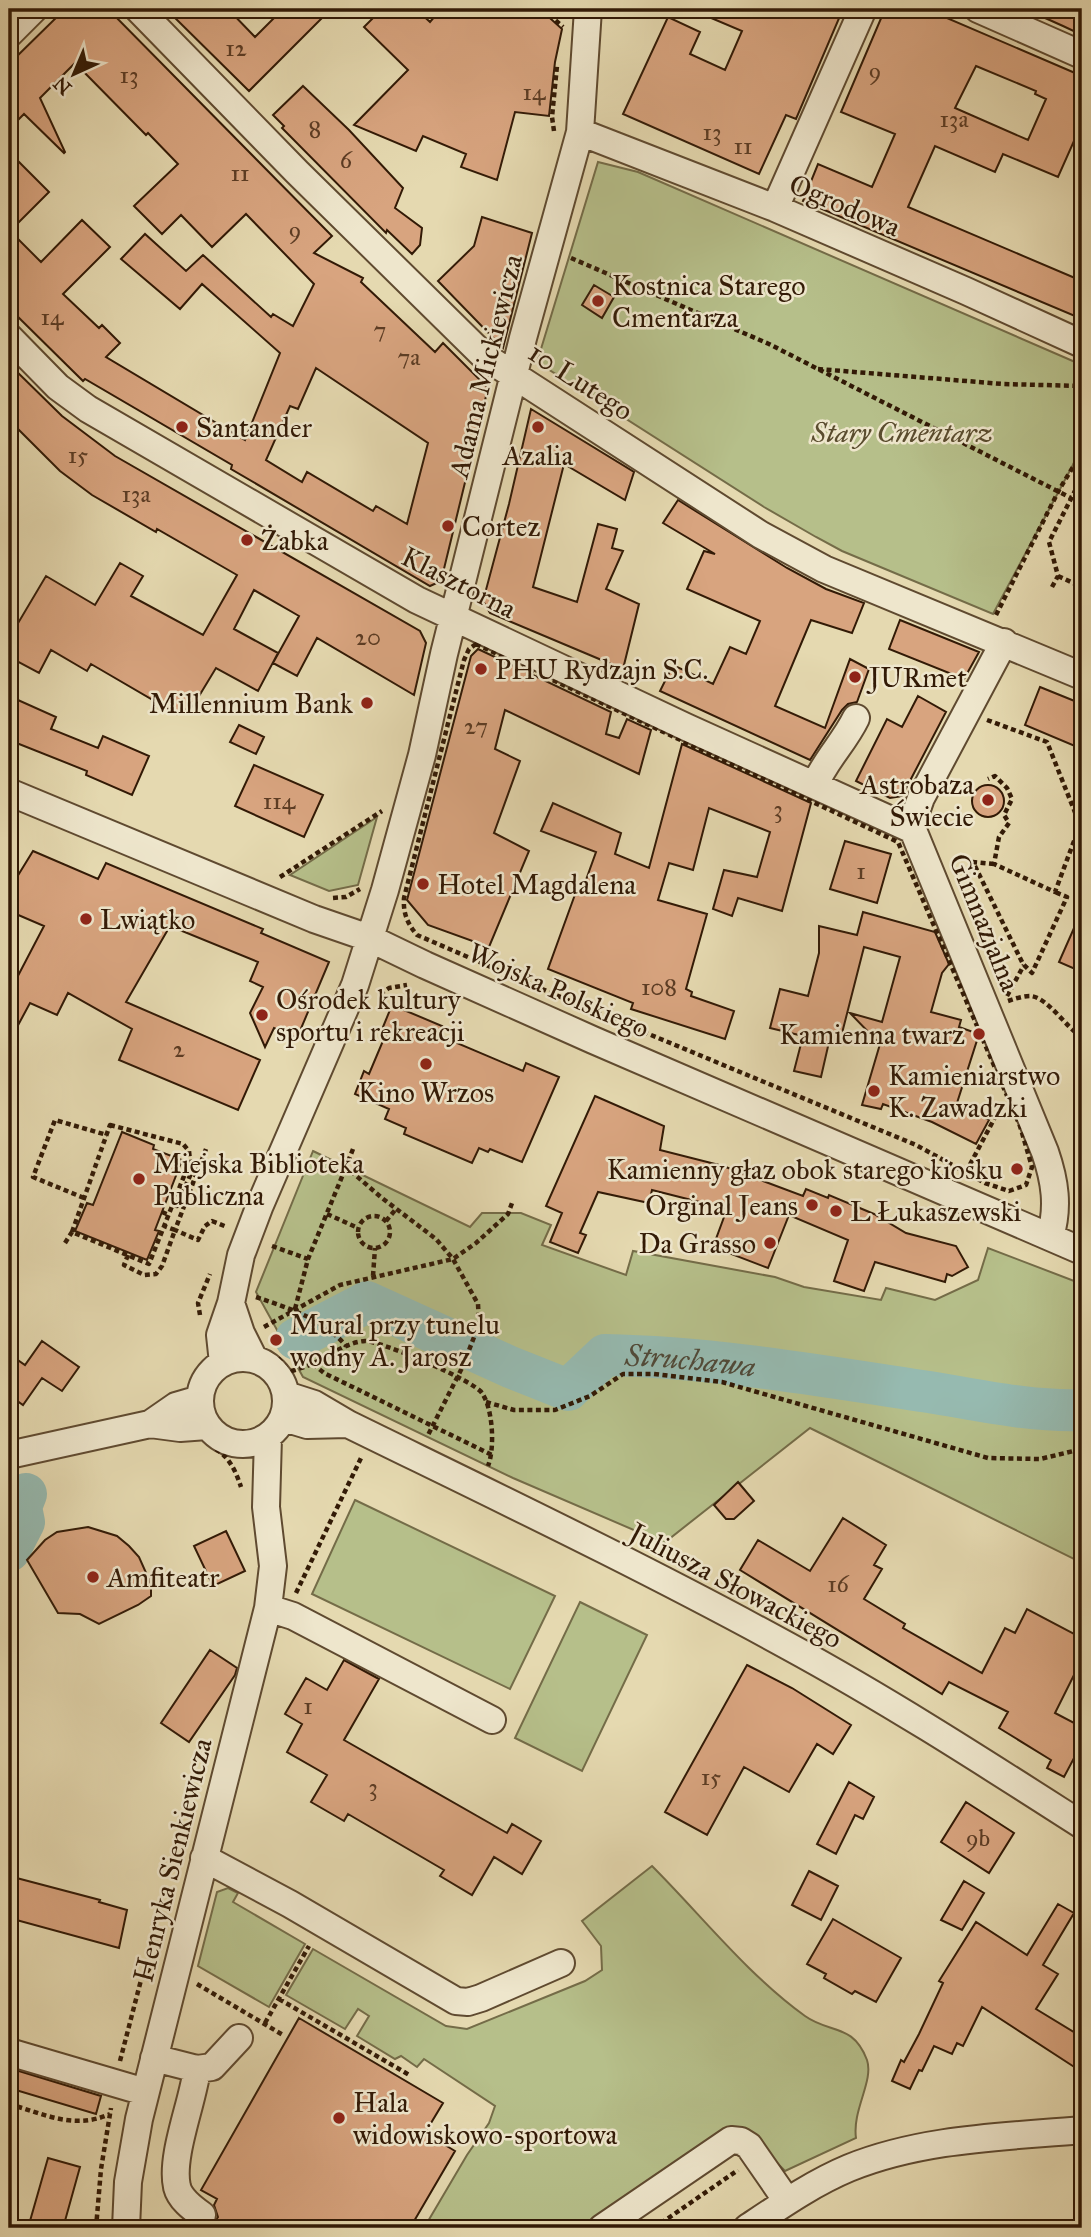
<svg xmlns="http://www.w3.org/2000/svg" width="1091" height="2237" viewBox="0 0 1091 2237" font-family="'IM FELL Great Primer',serif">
<rect width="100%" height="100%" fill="#e5d9b0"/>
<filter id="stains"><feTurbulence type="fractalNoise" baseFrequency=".00286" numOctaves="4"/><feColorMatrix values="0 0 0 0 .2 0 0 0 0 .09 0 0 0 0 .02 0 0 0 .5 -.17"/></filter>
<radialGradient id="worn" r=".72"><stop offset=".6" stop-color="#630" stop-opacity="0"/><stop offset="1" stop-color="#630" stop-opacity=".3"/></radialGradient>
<path fill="#b6bf8a" stroke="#746c48" stroke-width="2" d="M598,162L638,172L1082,365V448L993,614L842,551L816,537L764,507L537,362Z
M377,817L358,885L329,891L290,875Z
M313,1151L470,1227L482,1213H521L551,1225L542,1245L626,1275L633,1251L775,1277L804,1287L881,1300L886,1288L935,1300L978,1280L988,1248L1082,1284V1563L810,1428L664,1543L513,1478L303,1377L256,1292Z
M355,1500L555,1596L510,1689L312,1594Z
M580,1602L647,1635L582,1771L515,1738Z
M652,1866C702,1916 747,1974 805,2016C830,2034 853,2023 867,2060C874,2081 852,2110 856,2138L785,2171L743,2128L704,2148L588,2228H424L467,2155L489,2123L495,2106L424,2059L417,2067L401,2056L395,2059L357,2036L369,2016L358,2009L345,2029L286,1995L313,1949L446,2026L467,2029L585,1981L602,1970L601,1946L582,1921Z
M228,1888L238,1893L233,1902L305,1944L269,2007L198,1966L217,1892Z"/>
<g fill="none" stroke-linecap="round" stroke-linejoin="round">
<g stroke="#96bab0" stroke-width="42">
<path id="s1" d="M296,1339L367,1302L510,1367L568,1390L605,1355C712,1357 823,1376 929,1392C979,1400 1031,1412 1082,1410"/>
<path d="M9,1551L24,1522L21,1507L26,1494"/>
</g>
</g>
<path fill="#d8a47f" stroke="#321a06" stroke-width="2" fill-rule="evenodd" d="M65,9H108L332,236L314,253L363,278L361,282L435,352L443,343L488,388L441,581L430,586L231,469L232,465L85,379L83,381L9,308V152L49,192L10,231L41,262L82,220L110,247L63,294L99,328L102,325L120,343L106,357L245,440L280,353L202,284L180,309L121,259L145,234L186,271L203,255L271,317L273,314L293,326L314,284L246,214L212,247L181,215L162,234L134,206L178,164L148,133L146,135L75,63L40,98L65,152L64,153L24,114L9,129V64ZM316,368L428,443L407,524L376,506L373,511L307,472L302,482L266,460L290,406L298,409Z
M166,9H228L255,37L283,9H331L249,91Z
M382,9H416L430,22L441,9H540L562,29L555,62L549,116L515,112L497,180L461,167L466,154L423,136L416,151L354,125L408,70L364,27Z
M690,9H843L796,119L786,115L759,174L623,114L668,17L700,32L690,54L725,70L742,31Z
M885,9H926L1082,76V123L1058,177L1003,154L995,172L935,146L908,207L1082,281V319L803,201L818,164L872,187L895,134L841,112ZM976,66L1036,91L1035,94L1046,99L1028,140L955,108Z
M1025,9H1082V35L1063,26Z
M303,86L349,130L403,188L395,208L422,228L420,245L412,254L387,230L386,233L282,128L284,126L273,115Z
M482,217L532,233L503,348L438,281L474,246Z
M594,285L614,297L602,318L582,305Z
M9,364L62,416L115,456L420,631L426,643L414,695L317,638L297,676L273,663L299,616L254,590L234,629L278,653L258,691L216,668L193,706L177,714L91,664L87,671L51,650L39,673L9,657V627L14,630L46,576L95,605L120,563L143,576L131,596L203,635L237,575L157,529L156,532L92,495L60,471L9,420Z
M531,409L634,472L625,500L564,464L533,587L577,602L598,524L617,529L612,548L623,551L606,589L639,604L623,669L490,613L483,601L509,504Z
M678,500L787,568L826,589L864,603L852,633L811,620L775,706L825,728L850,659L869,669L857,702L848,704L842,710L810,760L660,691L673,665L713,684L730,647L746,654L760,621L687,589L704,551L715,554L663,523Z
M900,620L979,652L964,679L889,649Z
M478,649L611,712L606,734L619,738L627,719L651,730L639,774L505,710L495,749L520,761L494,833L529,851L489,947L428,925L407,900L471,656Z
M1040,687L1082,704V749L1025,725Z
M9,696L56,717L51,729L98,748L103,736L149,756L132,795L86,775L87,771L9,740Z
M918,696L946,712L902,796L890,798L856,781L887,719L902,727Z
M239,725L264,737L256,754L230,742Z
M682,744L811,803L782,911L738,898L732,916L713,909L724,870L757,877L770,832L709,808L693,870L669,863L658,900L707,914L686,989L692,992L691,996L734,1011L725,1039L631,1009L633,1003L548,969L577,889L582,891L596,852L541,831L553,803L621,833L615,854L649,868Z
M254,765L323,795L304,837L235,806Z
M972 801a16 16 0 1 1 32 0a16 16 0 1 1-32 0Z
M845,841L891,854L877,903L830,889Z
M33,851L98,879L106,863L263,929L261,933L329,962L297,1038L274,1028L265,1047L250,1013L263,987L250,981L258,962L170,926L126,1002L260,1060L238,1110L119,1060L132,1029L68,993L57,1015L30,1003L9,1042V993L44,926L9,911V890Z
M1082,910V972L1059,962Z
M863,912L935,932L949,964L942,973L931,1012L961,1020L959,1027L979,1034L957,1103L989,1120L976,1144L932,1122L883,1104L881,1109L862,1105L880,1044L850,1013L882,1022L900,957L864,947L839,1045L829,1042L821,1077L794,1071L803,1036L770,1028L780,989L808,996L819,953V926L857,935Z
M392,1005L442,1026L438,1035L523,1071L526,1063L559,1077L522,1162L490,1149L488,1152L479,1148L472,1163L404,1134L406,1128L385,1119L389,1109L355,1094L364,1071L369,1074L388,1029L383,1027Z
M595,1096L664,1126L660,1150L723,1166L803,1196L806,1189L828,1198L829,1195L874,1214L906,1233L956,1246L968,1267L952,1276L947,1274L945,1282L875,1262L864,1291L834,1281L848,1240L789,1215L768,1268L713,1247L727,1209L652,1190L649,1203L598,1192L580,1233L586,1235L578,1253L550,1242L562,1213L546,1206Z
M122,1132L154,1145L153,1149L182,1160L155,1230L159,1231L147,1260L75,1231L87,1203L93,1205Z
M42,1341L79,1367L62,1391L42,1378L23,1405L9,1395V1354L25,1365Z
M738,1482L754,1501L734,1519H726L714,1505Z
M843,1518L886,1545L874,1565L882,1569L864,1599L905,1624L903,1628L982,1673L1005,1628L1015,1633L1027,1609L1082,1638V1659L1055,1713L1082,1727V1743L1064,1777L1047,1768L1051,1760L999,1728L1008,1712L949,1682L942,1694L740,1570L758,1540L810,1571Z
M88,1527L117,1536L129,1546L139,1557L151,1584V1596L138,1605L99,1624L80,1614L58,1613L27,1560L45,1540L57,1532Z
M226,1531L245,1571L213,1586L194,1546Z
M210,1650L237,1668L235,1675L189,1742L161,1723Z
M344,1660L379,1679L344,1740L507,1833L512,1824L541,1841L522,1874L494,1857L472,1895L440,1876L444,1870L348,1814L344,1821L311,1802L327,1775L287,1752L302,1724L285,1714L306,1678L327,1690Z
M747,1665L792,1688L851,1725L833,1754L817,1744L789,1792L744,1767L707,1835L665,1812Z
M849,1782L874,1797L863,1819L855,1815L836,1854L817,1844Z
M966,1802L1014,1833L989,1873L941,1842Z
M809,1871L838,1886L821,1920L792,1905Z
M9,1876L100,1900L99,1902L127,1910L119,1948L9,1918Z
M964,1881L984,1893L962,1930L941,1920Z
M1058,1904L1074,1913L1043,1965L1058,1974L1036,2009L1082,2037V2072L982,2007L963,2046L957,2043L952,2054L934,2046L922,2071L919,2070L910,2089L892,2081L901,2060L904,2062L919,2034L943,1983L939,1981L976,1922L1027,1955Z
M833,1919L901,1958L876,2002L855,1991L852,1994L824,1978L826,1974L807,1964Z
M299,2018L443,2103L425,2133L455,2151L410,2228H210L218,2217L214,2205L217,2199L201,2190Z
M9,2068L101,2096L96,2114L9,2088Z
M48,2158L80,2167L63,2228H28Z"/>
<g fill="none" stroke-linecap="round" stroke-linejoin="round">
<defs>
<path id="minor" d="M138,9L297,172L484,356L761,535L824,569L1082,676
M978,9L1082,55
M9,34L34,9
M580,132L775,208L966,291L1082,344
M775,208L863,9
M9,337L58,387L88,409L417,600L686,727L913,830
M1004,642L921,798L916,812L913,830L1045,1152C1055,1181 1059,1207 1050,1237
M815,785C825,760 844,743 856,718
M9,792L314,919L369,938L425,965L593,1040L1082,1251
M231,1303L241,1333L254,1359
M200 1401a43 43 0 1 1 86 0a43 43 0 1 1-86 0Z
M223,1363L220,1335L231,1303L241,1255L260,1205L355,985L385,890L422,755L444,654L523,338L580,132L588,9
M286,1395L314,1404L348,1424C495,1496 644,1567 788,1646C889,1701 985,1763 1082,1825
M284,1418L307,1425L348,1424
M150,1424L176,1406L200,1399
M9,1455L150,1424L180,1428L207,1426
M268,1608L293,1616L492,1720
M204,1858L290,1904L456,2001L468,2002L481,1998L561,1963
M9,2052L145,2092
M154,2058L197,2069L212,2067L239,2038
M197,2069C193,2102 170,2156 177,2187C180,2199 192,2208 202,2215
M126,2228L128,2182L139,2119L268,1608L273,1566L266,1507L268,1437
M602,2228L731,2140L741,2141L749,2146L787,2201
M747,2228C780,2206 813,2183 849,2168C923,2138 1004,2137 1082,2130"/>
</defs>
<use href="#minor" stroke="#5f4a30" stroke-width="30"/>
<path stroke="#321a06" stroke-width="4.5" stroke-dasharray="5 3.5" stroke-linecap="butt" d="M543,9L563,27
M554,131L552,117L557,66
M571,258L769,344L1071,498
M818,369L1003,384L1082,386
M1058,576L1082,587
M1052,587L1058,576L1049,542L1082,477
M996,615L1059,490L1082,452
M476,644L898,842L1020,1126L1032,1167L1026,1185L1009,1191L985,1183L916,1145L586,1008L417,935C407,923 403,913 404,898L464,660L469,649Z
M987,720L1047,742L1080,825L1055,892L994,864L999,837L1009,823L1004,815L1012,799L1007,788L995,776L988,779
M994,864L973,862L1023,964L1032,973L1067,897L1055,892
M280,877L382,811
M333,898L346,897L360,889
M380,994L389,988L407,985
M1007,996L1024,965
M1008,1001C1014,999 1023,996 1030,996C1048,997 1066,1028 1082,1037
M110,1125L183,1144L189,1151L190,1161L149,1264L72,1232Z
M206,1149L175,1230L198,1240L205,1226L212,1221L227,1227
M353,1149L346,1167L382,1198L436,1239L453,1259L478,1304L479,1324L463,1366L427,1437
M966,1172L1000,1108
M84,1198L33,1177L55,1120L107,1135
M173,1204L177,1206L192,1171L197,1172
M162,1212L169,1215
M327,1214L358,1228
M358 1232a16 16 0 1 1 32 0a16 16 0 1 1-32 0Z
M386,1221L396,1209
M65,1243L72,1232
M272,1246L308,1259
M128,1255L124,1265L144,1275L156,1274L162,1266L175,1230L164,1226
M373,1276L375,1248
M256,1297C288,1308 324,1319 346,1346
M295,1309L308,1259L346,1167
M200,1315L198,1303L210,1274
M264,1327L340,1285L453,1259L476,1243L508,1214L512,1203
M278,1358L290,1373
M313,1364L324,1373L492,1455
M291,1371C299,1369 308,1366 316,1362C331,1355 347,1342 365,1341C381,1341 473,1380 482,1393C493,1409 495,1448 488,1466
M486,1402L514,1410H555L590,1396L623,1374H654L722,1382L988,1458L1040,1459L1082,1449
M216,1449C230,1458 236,1472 241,1487
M296,1593L362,1456
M197,1984L283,2035
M279,1999L411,2076
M265,2023L309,1946
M120,2061L141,1980L152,1965
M9,2104C44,2114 74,2130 110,2114
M96,2228L101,2169L111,2108
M654,2228L738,2170"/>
<use href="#minor" stroke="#eee6cc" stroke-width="26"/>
</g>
<g fill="#8f2418" stroke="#eee6cc" stroke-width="2.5">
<circle cx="598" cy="301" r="7"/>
<circle cx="182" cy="427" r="7"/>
<circle cx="538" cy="427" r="7"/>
<circle cx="448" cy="526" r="7"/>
<circle cx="247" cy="540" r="7"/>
<circle cx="481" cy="669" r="7"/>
<circle cx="855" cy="677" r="7"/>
<circle cx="367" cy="703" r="7"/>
<circle cx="988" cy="800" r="7"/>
<circle cx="423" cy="884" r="7"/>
<circle cx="86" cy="919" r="7"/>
<circle cx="262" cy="1015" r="7"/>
<circle cx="979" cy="1034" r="7"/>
<circle cx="426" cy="1064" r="7"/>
<circle cx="874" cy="1091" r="7"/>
<circle cx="1017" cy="1169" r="7"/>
<circle cx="139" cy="1179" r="7"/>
<circle cx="812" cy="1205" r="7"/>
<circle cx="836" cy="1211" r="7"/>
<circle cx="770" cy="1243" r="7"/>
<circle cx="276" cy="1340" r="7"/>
<circle cx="93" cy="1577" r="7"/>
<circle cx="339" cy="2118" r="7"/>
</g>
<g text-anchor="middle" stroke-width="5" stroke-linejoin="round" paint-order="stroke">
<g font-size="24" fill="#5c3c24">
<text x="236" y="56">12</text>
<text x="875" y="79">9</text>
<text x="129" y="83">13</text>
<text x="534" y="100">14</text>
<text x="954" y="127">13a</text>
<text x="315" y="137">8</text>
<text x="712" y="140">13</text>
<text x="743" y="154">11</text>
<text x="346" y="168">6</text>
<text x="240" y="181">11</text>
<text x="295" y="238">9</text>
<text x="52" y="325">14</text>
<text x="380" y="338">7</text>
<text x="409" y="365">7a</text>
<text x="78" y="463">15</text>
<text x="136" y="502">13a</text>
<text x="368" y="645">20</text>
<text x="476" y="734">27</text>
<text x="279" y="809">114</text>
<text x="778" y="817">3</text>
<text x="861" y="879">1</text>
<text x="659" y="995">108</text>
<text x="179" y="1057">2</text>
<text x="838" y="1592">16</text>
<text x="308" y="1714">1</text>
<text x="711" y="1785">15</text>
<text x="373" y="1795">3</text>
<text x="978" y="1846">9b</text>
</g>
<g font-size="28" fill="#321a06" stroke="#eee6cc">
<text transform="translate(845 205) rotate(23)" y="10">Ogrodowa</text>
<text transform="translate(485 366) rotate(-76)" y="10">Adama Mickiewicza</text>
<text transform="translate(581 381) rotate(33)" y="10">10 Lutego</text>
<text transform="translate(459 582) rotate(27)" y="10">Klasztorna</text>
<text transform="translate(985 922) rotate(68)" y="10">Gimnazjalna</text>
<text transform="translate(559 990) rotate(24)" y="10">Wojska Polskiego</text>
<text transform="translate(736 1585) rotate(28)" y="10">Juliusza Słowackiego</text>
<text transform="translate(172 1860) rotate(-76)" y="10">Henryka Sienkiewicza</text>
</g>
<g font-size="28" fill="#321a06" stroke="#eee6cc" text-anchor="start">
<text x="612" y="295">Kostnica Starego<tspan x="612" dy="32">Cmentarza</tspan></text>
<text x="196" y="437">Santander</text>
<text x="538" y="465" text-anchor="middle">Azalia</text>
<text x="462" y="536">Cortez</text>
<text x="261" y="550">Żabka</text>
<text x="495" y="679">PHU Rydzajn S.C.</text>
<text x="869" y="687">JURmet</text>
<text x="353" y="713" text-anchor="end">Millennium Bank</text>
<text x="974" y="794" text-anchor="end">Astrobaza<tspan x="974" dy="32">Świecie</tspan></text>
<text x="437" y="894">Hotel Magdalena</text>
<text x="100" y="929">Lwiątko</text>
<text x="276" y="1009">Ośrodek kultury<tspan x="276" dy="32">sportu i rekreacji</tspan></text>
<text x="965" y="1044" text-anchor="end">Kamienna twarz</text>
<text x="888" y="1085">Kamieniarstwo<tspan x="888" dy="32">K. Zawadzki</tspan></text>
<text x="426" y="1102" text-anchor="middle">Kino Wrzos</text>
<text x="153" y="1173">Miejska Biblioteka<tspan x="153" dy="32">Publiczna</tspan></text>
<text x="1003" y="1179" text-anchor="end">Kamienny głaz obok starego kiosku</text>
<text x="798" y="1215" text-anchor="end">Orginal Jeans</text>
<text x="850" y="1221">L Łukaszewski</text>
<text x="756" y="1253" text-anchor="end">Da Grasso</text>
<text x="290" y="1334">Mural przy tunelu<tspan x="290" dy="32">wodny A. Jarosz</tspan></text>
<text x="107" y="1587">Amfiteatr</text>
<text x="353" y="2112">Hala<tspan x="353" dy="32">widowiskowo-sportowa</tspan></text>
</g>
<g font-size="28" font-style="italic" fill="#5a4c2e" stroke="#eee6cc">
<text x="902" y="442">Stary Cmentarz</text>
</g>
<g font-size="30" font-style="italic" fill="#504a39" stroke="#eee6cc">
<text dy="10" stroke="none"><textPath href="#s1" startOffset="436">Struchawa</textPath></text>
</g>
</g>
<rect width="1091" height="2237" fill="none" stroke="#e5d9b0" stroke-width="35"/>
<rect x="10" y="10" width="1070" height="2216" fill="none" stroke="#321a06" stroke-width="3.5"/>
<rect x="18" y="18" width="1056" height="2202" fill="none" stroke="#321a06" stroke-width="2"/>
<g transform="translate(74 74) rotate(224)" stroke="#eee6cc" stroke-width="5" paint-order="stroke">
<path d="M0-5L12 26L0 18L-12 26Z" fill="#321a06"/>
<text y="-10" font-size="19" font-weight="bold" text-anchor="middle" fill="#321a06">N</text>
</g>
<rect width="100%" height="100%" filter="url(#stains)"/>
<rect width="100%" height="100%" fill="url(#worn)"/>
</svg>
